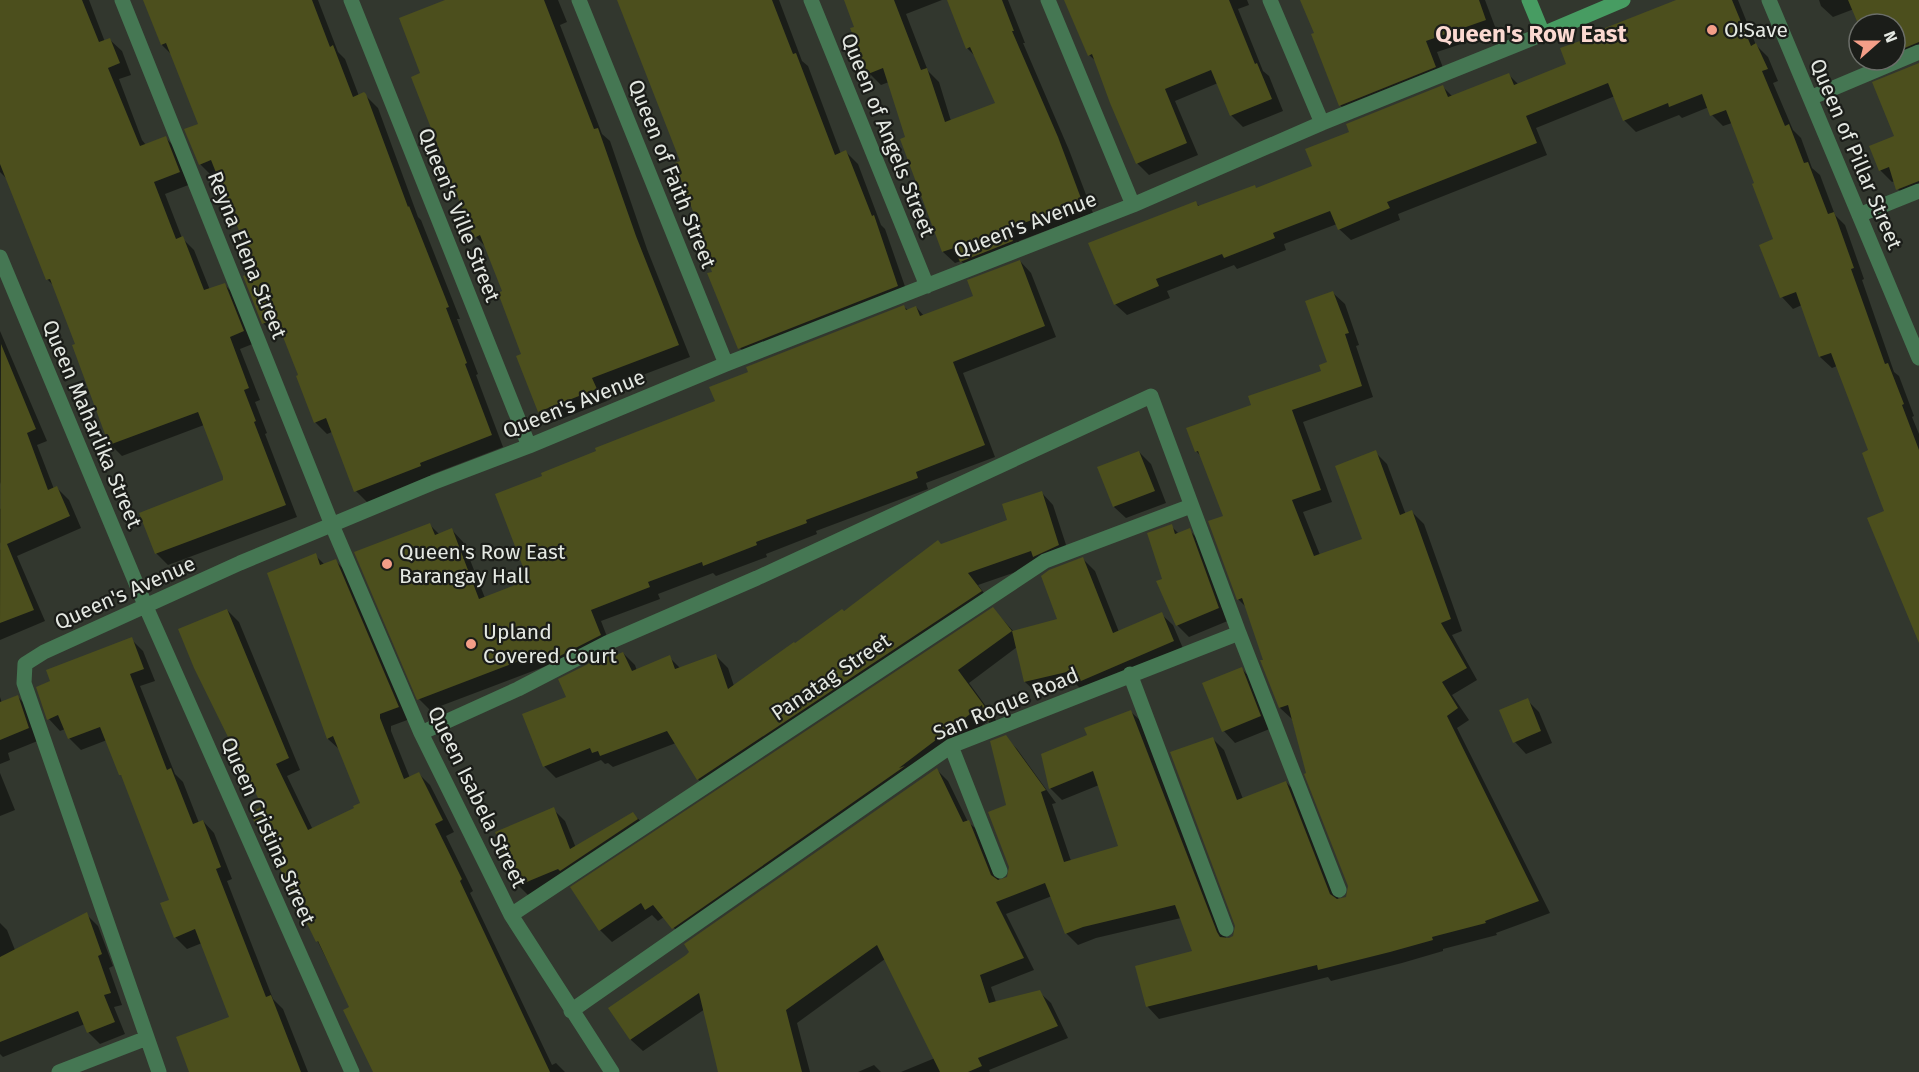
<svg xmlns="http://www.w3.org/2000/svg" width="1919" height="1072" viewBox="0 0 1919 1072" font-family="'Fira Sans',sans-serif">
<rect width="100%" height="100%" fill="#32372e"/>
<path fill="#0007" d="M0,0H89L105,42L110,40L122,51L131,75L119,79L142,140L146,145L166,138L177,150L191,184L165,194L182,238L194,250L210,290L224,284L236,296L255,343L240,349L260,400L255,402L267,433L265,434L297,517L168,565L156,553L225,481L204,425L122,456L111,445L74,346L77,345L55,287L47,279L8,180L0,172Z
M145,0H318L338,52L345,59L359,96L364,94L378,108L418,217L421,220L460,319H457L478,374L476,375L503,447L430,475L432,478L368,503L356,491L332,432L327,434L315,422L283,332L275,335L263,323L257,272L218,174L212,176L200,164V125L172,55L161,44Z
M450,0H558L567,22L560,25L602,134L610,141L647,249L690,357L603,390L607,401L551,423L539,411L504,292L487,248L476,237L422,74Z
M618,0H779L802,61L808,66L841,154L846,152L858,164L881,225L885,229L909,298L752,360L740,348L713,272L682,162Z
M846,0H942L906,14L928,71L939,82L951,121L997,104L976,57L967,48L949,0H1008L1025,43H1023L1069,150L1093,213L1019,241L1024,253L973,273L961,261L955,263L943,252L902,140L907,138L889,82L881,85L869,73L856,27Z
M1075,0H1247L1249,5L1238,9L1263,71L1269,76L1283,111L1243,127L1231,115L1218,83L1175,101L1198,155L1149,175L1137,163L1097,62L1089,55Z
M1302,0H1485L1497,32L1437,52L1447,78L1352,117L1340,105L1316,34Z
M1682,0H1738L1756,45L1768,57L1778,81L1773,83L1793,130L1801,138L1812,168L1820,175L1835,215L1845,225L1864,279L1862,280L1894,372L1899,376L1914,416L1912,417L1919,434V637L1870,451L1837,366L1832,368L1820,357L1802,305L1793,309L1782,297L1761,246L1775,240L1756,184L1732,123L1723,126L1712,115L1709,107L1682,118L1679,115L1636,132L1624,120L1615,96L1536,128L1547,155L1398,214L1400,220L1351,240L1339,229L1337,224L1284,244L1286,250L1237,269L1234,265L1167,291L1170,298L1127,315L1115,304L1196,203L1200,207L1257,189L1314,167L1351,133L1443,87L1453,97L1509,75L1519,85L1568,65L1599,36Z
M1819,0H1919V58L1886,72L1874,60H1895V24H1860L1854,9L1833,17L1821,6Z
M1919,64V196L1909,200L1898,189L1895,181L1892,182L1880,170L1896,137Z
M1020,261L1031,273L1056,337L963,373L995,457L926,483L928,489L816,531L817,534L766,554L767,557L716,576L713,573L658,594L660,599L601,621L611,647L554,663L430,710L419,699L430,525L440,535L452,530L463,542L485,598L530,581L544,477L717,401L904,307L908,310L916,307L924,316L975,297Z
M1333,293L1345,304L1359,345L1356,346L1373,397L1303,422L1332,502L1303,512L1320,555L1364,540L1375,452L1387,464L1406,515L1412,512L1424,524L1462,631L1452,635L1477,680L1452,695L1469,720L1457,728L1550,913L1496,933L1497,935L1443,949V951L1402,963L1331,981L1328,977L1159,1019L1148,1007L1137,967L1194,953L1181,918L1096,938L1078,945L1066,933L1052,896L1006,914L1034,970L991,987L996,1002L1039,992L1051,1003L1068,1038L989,1070L990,1072H901L935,1058L885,959L797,1023L810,1072H720L705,1009L643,1051L631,1040L610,1008L692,952L937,770L948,781L968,822L981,833L1000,882L1005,881L1011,873L1005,737L1017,749L1056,803L1052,804L1071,861L1120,847L1099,785L1062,800L1050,788L1043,755L1089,736L1131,712L1143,723L1227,940L1231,939L1237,932L1212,738L1224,750L1243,799L1286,782L1297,794L1339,900L1347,898L1350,886L1308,774L1292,719L1280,708L1247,608L1238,599L1225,517L1202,457L1196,451L1253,405L1323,372L1329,363Z
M0,331L47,441L37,445L54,489L57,488L69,500L81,528L17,556L45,621L0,640V550L4,548L0,542V509L10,504L0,482Z
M1139,452L1151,464L1166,503L1126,518L1114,507Z
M1042,493L1053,505L1070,557L1042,563L978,585L992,604L710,791L698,779L676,743L613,767L608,763L605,764L601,760L556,778L544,766L568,698L607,655L611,659L623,653L635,665L637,671L669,657L681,669L716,656L728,668L734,686L941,545L1009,521Z
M1171,526L1179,534L1189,530L1201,542L1230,620L1189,637L1177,625L1164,580Z
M315,555L325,565L336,561L347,573L410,719L391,726V731L410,778L418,773L430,785L454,832L446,836L473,891L470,893L552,1065L556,1063L565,1072H374L351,1008L271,848L266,842L264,807L227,610L239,622L300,770L287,776L313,830L356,809L362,803L340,750L328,739L269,574Z
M1083,559L1095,571L1119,632L1161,614L1173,625L1185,653L1087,695L1076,684L1037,693L1025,682L1017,647L969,683L1004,731L999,733L988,721L914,777L685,940L664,917L658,921L652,915L612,942L600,930L993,609L1014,632L1059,621Z
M131,639L143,651L155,681L140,686L175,774L183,782L199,823L203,821L214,833L232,879L227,881L273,999L283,1009L308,1072H190L231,1018L202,943L187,949L175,937L171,901L124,778L120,774L107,740L81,750L69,738L65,729L60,731L49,719Z
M1242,669L1253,681L1272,728L1235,743L1224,731Z
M17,696L29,708L40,740L8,753L10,760L0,764V697L2,703Z
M1527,700L1539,712L1552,743L1526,754L1515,742Z
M0,773L15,810L0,816Z
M553,809L565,821L576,848L633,814L645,825L530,897L518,885Z
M86,914L98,926L113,966L109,968L122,1005L114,1007L125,1034L100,1044L89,1033L85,1024L3,1057L0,1054V923L7,930L15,950Z
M874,1065L881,1072H858Z"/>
<path fill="#4c4f1d" d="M0,0H82L99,42L110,38L120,63L108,68L140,146L166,136L180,172L154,182L176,239L183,236L204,290L225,283L244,331L230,337L249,388L244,390L256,421L254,422L286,505L155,554L139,513L223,480V477L198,412L109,445L72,345L75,344L50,279L46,280L0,164Z
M143,0H312L330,47L333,45L353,97L364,92L366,94L408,207L409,206L449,307L446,308L467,363L465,364L492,435L420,463L421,466L354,492L326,418L314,423L296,376L298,375L276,319L262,324L243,276L255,271L211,160L199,165L184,129L198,124L166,43L161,45Z
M445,0H544L594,129L598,128L636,236L679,345L592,378L597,389L538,412L516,356L521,354L498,293L502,291L480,235L474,238L411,77L420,73L399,18Z
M617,0H772L793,54L796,53L835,155L846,150L872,216L874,215L898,286L738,349L707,273L712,272L691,215L694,214L675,163L680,161Z
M844,0H894L921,70L927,68L945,122L995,103L970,47L966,49L947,0H1002L1014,31H1012L1058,137L1082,201L1008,229L1013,241L960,262L954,248L942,252L900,139L905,137L883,68L868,74L850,28L854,27Z
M1064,0H1229L1255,64L1257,63L1272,99L1230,116L1211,70L1165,89L1187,143L1136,164L1110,103L1092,54L1088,56Z
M1300,0H1479L1486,20L1426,41L1436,67L1339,106L1311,34L1314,33Z
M1676,0H1732L1751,46L1756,43L1768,69L1762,71L1785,126L1789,124L1804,163L1808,162L1828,214L1834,212L1854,268L1851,269L1885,364L1888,363L1904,404L1902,405L1919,450V643L1867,518L1884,511L1862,453L1868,450L1831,353L1819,357L1796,292L1780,298L1759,245L1773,239L1752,184L1754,183L1726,110L1710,116L1702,94L1669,107L1668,103L1623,121L1608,83L1526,116L1537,143L1387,202L1390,208L1338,230L1330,211L1273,233L1275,238L1224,258L1222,254L1156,279L1159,286L1114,305L1088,243L1196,201L1198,206L1255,185L1256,188L1312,166L1305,149L1349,132L1346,124L1443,85L1448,97L1509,73L1514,85L1566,64L1560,48L1597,35L1595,32Z
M1848,0H1919V42L1895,52V24H1859V26Z
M1919,63V181L1896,190L1889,167L1879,171L1869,146L1894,136L1872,82Z
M1020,260L1045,326L953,362L985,445L916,472L918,478L806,520L807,523L756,542L757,545L703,566L702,562L648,582L650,587L591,610L601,635L550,661L545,651L417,700L354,552L430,523L435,535L452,528L479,599L528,580L495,494L542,476L541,473L596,451L595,448L715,401L709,387L748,372L746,367L904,305L906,310L916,306L920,316L973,296L967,280Z
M1333,291L1349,333L1345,334L1362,386L1292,410L1321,490L1292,500L1314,556L1362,539L1335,466L1376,450L1400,515L1412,510L1451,619L1441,623L1467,668L1442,682L1458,708L1447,716L1539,901L1485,921L1486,923L1432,937L1433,940L1390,952L1318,970L1317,965L1146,1007L1135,966L1192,951L1175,905L1083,927L1065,934L1045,883L996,902L1024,958L980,975L989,1003L1040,990L1058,1026L978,1058L982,1066L968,1072H940L877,945L786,1010L802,1072H718L699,993L630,1040L608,1008L686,955L689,952L684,944L937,768L963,822L969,820L991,875L998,880L1007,877L1009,867L988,812L1006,805L990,741L1006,735L1046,790L1041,792L1064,862L1118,846L1093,771L1049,789L1041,754L1087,735L1084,728L1131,710L1217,932L1220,937L1229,938L1233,936L1235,926L1170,752L1213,737L1237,800L1286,781L1330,894L1337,899L1346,897L1348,886L1304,774L1306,773L1288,705L1279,708L1260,660H1263L1242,598L1237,600L1208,521L1223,516L1198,451L1195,452L1186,428L1251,405L1248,396L1321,371L1319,365L1327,362L1305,301Z
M1,344L36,429L27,433L48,490L57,486L70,516L7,544L34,610L0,623Z
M1139,451L1155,491L1113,507L1097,467Z
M1042,491L1059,545L1033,557L1031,551L968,573L982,591L697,780L667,731L600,756L598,751L592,753L590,748L543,767L522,714L566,697L558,679L608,654L609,658L623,652L632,671L670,655L675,669L716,654L728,689L794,642L795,643L842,609L844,611L938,540L941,544L1007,520L1002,504Z
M1172,524L1175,534L1190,528L1219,608L1176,626L1156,581L1162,579L1147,533Z
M316,553L320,565L336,559L399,707L380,714V718L404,779L419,772L443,820L435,824L462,879L460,881L550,1072H373L343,1010L349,1007L318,941L316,942L267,842L264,843L250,813L262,806L194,668L178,629L227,609L289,758L276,764L308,830L354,808L353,806L360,803L333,736L327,739L267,573Z
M1083,557L1113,633L1162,612L1174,641L1074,684L1071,671L1024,682L1012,631L958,670L994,719L986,722L982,705L899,768L905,766L672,929L653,905L645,910L641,903L599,931L570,887L993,607L1012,631L1057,619L1041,576L1049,570Z
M132,637L144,669L130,674L167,770L171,768L193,824L203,820L221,867L216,869L266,997L271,995L301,1072H189L176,1037L229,1017L195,929L174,938L160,903L169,900L121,775H119L100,727L68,739L58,715L47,720L36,687L50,681L46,670Z
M1242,667L1261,716L1222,732L1202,683Z
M18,695L29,728L0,740V702Z
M1528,698L1541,731L1513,743L1499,710Z
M554,807L570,849L633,812L638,819L560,871L558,869L517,886L495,832Z
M87,912L102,954L98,956L111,993L104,995L115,1022L87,1033L78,1011L0,1042V957Z"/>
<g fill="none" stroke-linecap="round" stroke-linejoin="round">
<path stroke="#457753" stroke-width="15" d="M122,0L332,525L421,733L511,915L612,1072
M351,0L529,446
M579,0L726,364
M811,0L927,286
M1048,0L1133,205
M1270,0L1322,123
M1769,0L1919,358
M1810,98L1919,52
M1859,215L1919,191
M0,257L146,607L352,1072
M1239,633L1339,890
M1130,674L1226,929
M421,733L518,689L607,643L757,578L1151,396L1239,633L951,746L571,1011
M951,746L1000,871
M511,915L1045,561L1191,506
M59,1072L147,1038
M159,1072L24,683L25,664L44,652L240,563L432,483L529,446L726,364L1133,205L1322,123L1543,34"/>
<path stroke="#479c62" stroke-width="15" d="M1529,0L1543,34L1623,0"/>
</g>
<g fill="#f49e88" stroke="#1b1d19" stroke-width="2">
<circle cx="1712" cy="30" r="6"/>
<circle cx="387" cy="564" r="6"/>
<circle cx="471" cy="644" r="6"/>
</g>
<g text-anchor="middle" stroke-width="4.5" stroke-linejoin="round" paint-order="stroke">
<g font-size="21" fill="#e4e8e2" stroke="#1b1d19" text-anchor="start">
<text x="1724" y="37">O!Save</text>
<text x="399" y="559">Queen's Row East<tspan x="399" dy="24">Barangay Hall</tspan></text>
<text x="483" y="639">Upland<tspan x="483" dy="24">Covered Court</tspan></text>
</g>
<g font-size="21" fill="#e4e8e2" stroke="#1b1d19">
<text transform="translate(888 135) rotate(68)" y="7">Queen of Angels Street</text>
<text transform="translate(1856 154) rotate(67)" y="7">Queen of Pillar Street</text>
<text transform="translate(672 174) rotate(68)" y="7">Queen of Faith Street</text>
<text transform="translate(459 215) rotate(68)" y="7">Queen's Ville Street</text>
<text transform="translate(1025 225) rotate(-21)" y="7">Queen's Avenue</text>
<text transform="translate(247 255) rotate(68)" y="7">Reyna Elena Street</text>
<text transform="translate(574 404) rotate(-22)" y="7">Queen's Avenue</text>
<text transform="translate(92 424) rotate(67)" y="7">Queen Maharlika Street</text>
<text transform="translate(125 593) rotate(-24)" y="7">Queen's Avenue</text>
<text transform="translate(831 677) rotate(-34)" y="7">Panatag Street</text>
<text transform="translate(1006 704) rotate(-23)" y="7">San Roque Road</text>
<text transform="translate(477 797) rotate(64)" y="7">Queen Isabela Street</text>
<text transform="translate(268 831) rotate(66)" y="7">Queen Cristina Street</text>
</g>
<g font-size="24" font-weight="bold" fill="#fbd9d1" stroke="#1b1d19">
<text x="1531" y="42">Queen's Row East</text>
</g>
</g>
<g transform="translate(1877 42) rotate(69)"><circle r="28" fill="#1b1d19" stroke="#6b6e69" stroke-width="1.5"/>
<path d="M0-4.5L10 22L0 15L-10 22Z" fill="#f49e88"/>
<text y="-9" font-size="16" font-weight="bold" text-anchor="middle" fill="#e4e8e2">N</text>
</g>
</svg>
